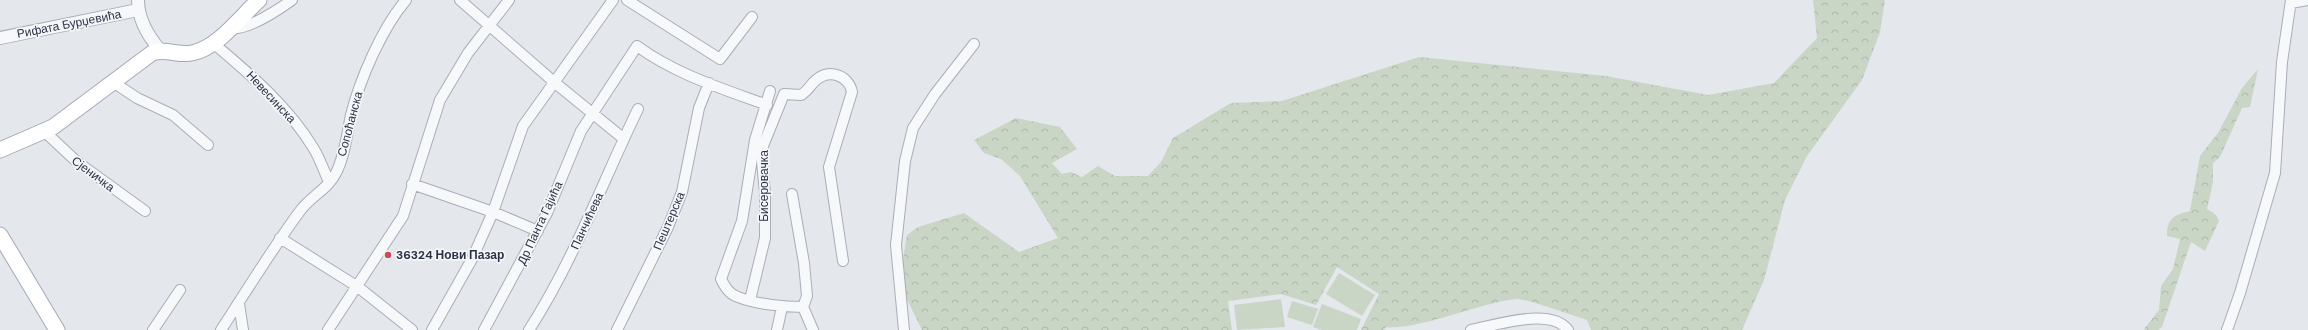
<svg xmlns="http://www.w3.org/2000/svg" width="2308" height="330" viewBox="0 0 2308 330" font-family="'DM Sans',sans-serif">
<defs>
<pattern id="forest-crowns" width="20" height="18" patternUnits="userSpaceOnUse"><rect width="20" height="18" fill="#c9d6c5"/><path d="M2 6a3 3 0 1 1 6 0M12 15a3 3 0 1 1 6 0" fill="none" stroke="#adb8ab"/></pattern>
</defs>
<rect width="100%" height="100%" fill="#e4e7ec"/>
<path fill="url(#forest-crowns)" d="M1813,0H1885L1880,32L1862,80L1807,156L1785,200L1764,280L1742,330H1591L1587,320C1574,316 1525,298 1516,299C1479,303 1420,330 1386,327L1384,330H1361L1379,294L1337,267L1316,305L1281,294L1228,301L1232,330H922L899,283L907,235L918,227L964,213L1019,252L1058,238L1020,176L1001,159L984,153L974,140L1016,118L1060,127L1077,149L1052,163L1062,174L1071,172L1082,177L1098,166L1115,176H1148L1161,162L1173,138L1231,103L1282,101L1419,57L1606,76L1708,95L1774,83L1817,38Z
M2258,69L2250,107L2242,108L2220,157L2213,163V182L2207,209L2216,215L2219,221L2205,251L2191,242L2162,327L2158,330H2145L2144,329L2159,310L2161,286L2173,269L2180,239L2167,236C2167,218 2174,215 2190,211L2200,156L2218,133L2242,88Z"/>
<path fill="#c9d6c5" d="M1339,273L1375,295L1362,316L1326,294Z
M1281,299L1285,327L1237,330L1234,305Z
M1292,301L1318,309L1312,325L1287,317Z
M1322,304L1361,319L1357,330H1322L1313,327Z"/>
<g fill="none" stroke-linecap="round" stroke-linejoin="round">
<defs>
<path id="minor" d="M460,0L554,82L624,139
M627,0L720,59L752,17
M2291,3L2308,0
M230,28C246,31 278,10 292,0
M213,43C251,75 288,106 314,149C320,159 324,171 329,182
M113,82L137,98L173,115L208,145
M770,91L755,140L742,221L721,279C725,287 729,294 738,297C755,304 784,307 803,307
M45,132L76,161L145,211
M412,184L493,212L538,231
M792,194L804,263L807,296L803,307L813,330
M280,238L358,287L412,330
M750,300L765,238V193L762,161L763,146L784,94L801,95C808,91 811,84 816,80C830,68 849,76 852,92L829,167L843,261
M239,304L243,330
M153,330L180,290
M221,330C247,290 272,249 300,211C310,197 329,188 336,173C345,155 347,134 351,115C360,79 382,28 406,0
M328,330L403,216L440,100L468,53L509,0
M432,330L472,259L493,212L523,126L613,0
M484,330L547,213L581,131L637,46C675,74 723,89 767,105
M529,330C574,260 602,183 638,109
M617,330L668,227L682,192L699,108L709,83
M777,330L782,307
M904,330L896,245L905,161L913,128L935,94L974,44
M1471,330C1496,325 1551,307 1568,330
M2227,330L2240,293L2275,173L2282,62L2291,0"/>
<path id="tertiary" d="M138,0C138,19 148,36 160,50
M0,38L138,10"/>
<path id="primary" d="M0,150L53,127L152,53C166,48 178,56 192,53C219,47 239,18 259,0
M0,235L57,330"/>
</defs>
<use href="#minor" stroke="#a9aeb7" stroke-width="12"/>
<use href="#tertiary" stroke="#a9aeb7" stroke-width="14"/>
<use href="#primary" stroke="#a3abb8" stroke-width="17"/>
<use href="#minor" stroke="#f7f8fa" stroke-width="10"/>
<use href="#tertiary" stroke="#f7f8fa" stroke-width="12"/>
<use href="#primary" stroke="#fff" stroke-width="15"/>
</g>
<circle fill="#d1495b" stroke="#f4f6f9" stroke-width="1.5" cx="388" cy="255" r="4"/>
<g text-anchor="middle" stroke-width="3.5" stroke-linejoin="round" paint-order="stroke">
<g font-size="12" fill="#2b3445" stroke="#f4f6f9">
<text transform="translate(69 24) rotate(-11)" y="4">Рифата Бурџевића</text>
<text transform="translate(271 97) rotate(47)" y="4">Невесинска</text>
<text transform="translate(350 124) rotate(-75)" y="4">Сопоћанска</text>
<text transform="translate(93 174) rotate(37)" y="4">Сјеничка</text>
<text transform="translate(764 186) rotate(-90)" y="4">Бисеровачка</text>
<text transform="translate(587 221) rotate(-65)" y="4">Панчићева</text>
<text transform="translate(669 221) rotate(-67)" y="4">Пештерска</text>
<text transform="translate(540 223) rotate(-65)" y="4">Др Панта Гајића</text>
</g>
<g font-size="12" font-weight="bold" fill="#2b3445" stroke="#f4f6f9" text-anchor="start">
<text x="396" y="259">36324 Нови Пазар</text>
</g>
</g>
</svg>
